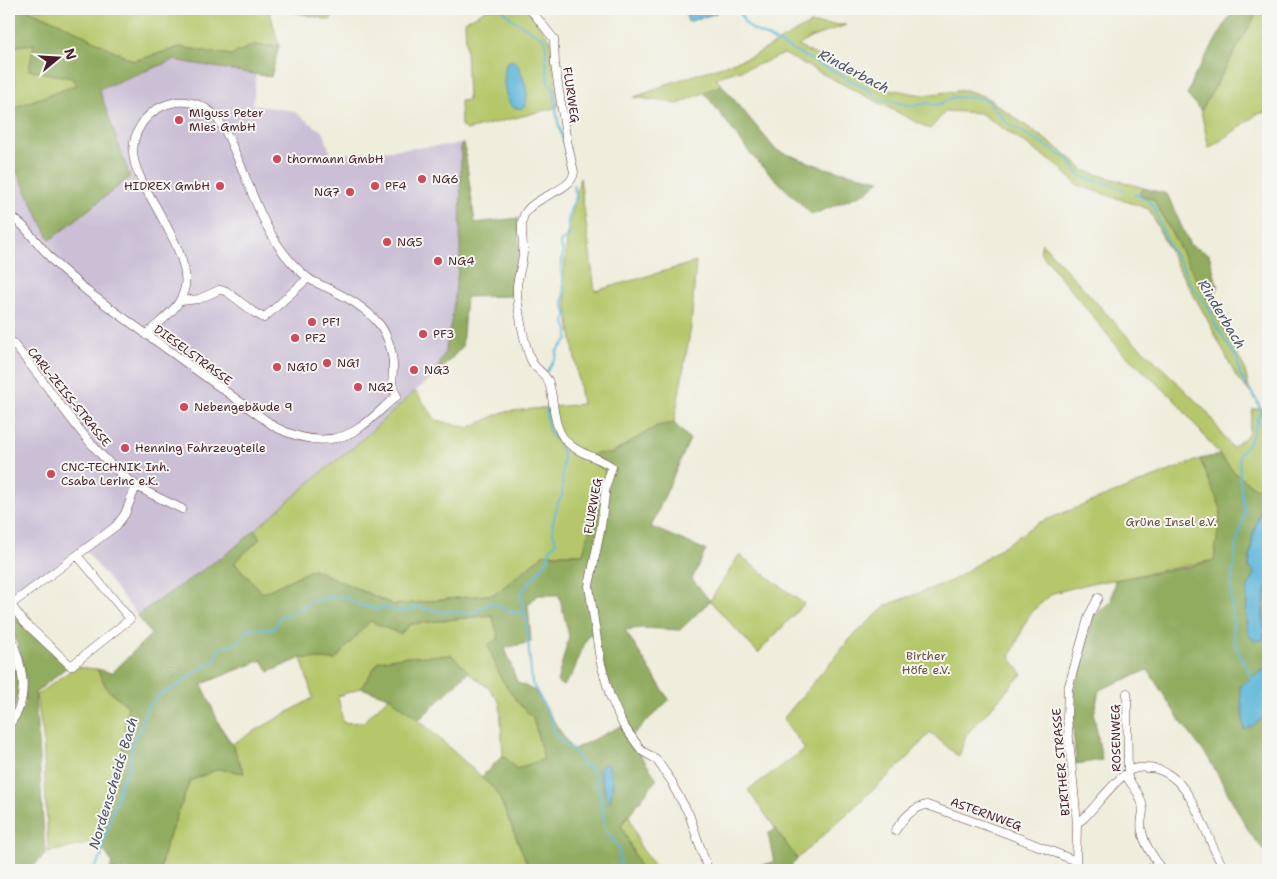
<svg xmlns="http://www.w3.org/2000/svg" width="1277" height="879" viewBox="0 0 1277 879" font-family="'Shantell Sans',sans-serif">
<rect width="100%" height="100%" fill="#f6f6f2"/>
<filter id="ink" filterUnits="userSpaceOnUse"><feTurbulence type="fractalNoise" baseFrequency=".02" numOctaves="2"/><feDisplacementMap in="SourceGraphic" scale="10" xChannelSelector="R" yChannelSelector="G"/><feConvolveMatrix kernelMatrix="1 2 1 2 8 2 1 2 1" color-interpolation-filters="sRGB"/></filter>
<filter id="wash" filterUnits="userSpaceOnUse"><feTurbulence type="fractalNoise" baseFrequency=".0096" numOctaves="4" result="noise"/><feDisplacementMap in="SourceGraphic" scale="20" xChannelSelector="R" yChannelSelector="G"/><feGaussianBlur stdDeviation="1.12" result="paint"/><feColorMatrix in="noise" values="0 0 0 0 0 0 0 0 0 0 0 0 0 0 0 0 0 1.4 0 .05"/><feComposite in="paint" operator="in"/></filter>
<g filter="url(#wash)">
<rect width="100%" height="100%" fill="#efeddb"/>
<path fill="#cbbfd5" d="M174,60L256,74L253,105L294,111L324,133L331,155L461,144L460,256L451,324L445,352L434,377L415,391L356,445L317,476L229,552L137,615L82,546L9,603V156L50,240L130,177L99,90Z"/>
<path fill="#b5c76b" stroke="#80734b" d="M25,9H269L279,46H267L254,45L231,55L180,47L134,61L58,22Z
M289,9H338L330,20L289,11Z
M488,9H526L551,40L558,107L467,130L461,126L460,101L468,100L465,21Z
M1257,13L1268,14V112L1257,114L1228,136L1209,148L1201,111Z
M810,24L846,25L810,38L798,46L883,88L923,95L965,90L986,97L1067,155L1085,171L1144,188L1139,194L1154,200L1244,367L1250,392L1237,378L1205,315L1177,266L1149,209L1077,185L1058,166L980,113L946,111L930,129L784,54L760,64L715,78L722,85L678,104L634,97L652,91L664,85L753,56Z
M35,44L29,70L72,78L78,85L9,109V47Z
M580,178L595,291L696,262L691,327L674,423L657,426L610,454L583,554H544L495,594L394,605L313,569L263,593L234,562L260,539L255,530L317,476L356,445L415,391L436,420L469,428L503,412L582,404L563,283L568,229Z
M1042,243L1128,337L1148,354L1206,411L1232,448L1248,435L1253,409H1262L1265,430L1268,433V489L1255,488L1234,472L1173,398L1121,351L1040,252Z
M1200,459L1222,509L1214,560L1115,580L1096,582L1053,593L1030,613L1010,657L1022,674L966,735L959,757L930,732L908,758L797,859L748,790L805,749L783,719L849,640L887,605L953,580L1038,523Z
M739,555L804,604L758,653L710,601Z
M493,615L499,639L488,645L517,702L533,718L544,759L516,769L503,755L500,704L491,690L468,672L452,655L379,661L361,688L338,696L343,723L363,722L389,697L419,720L497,791L530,870H160L165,847L190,781L218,769L244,773L232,744L313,698L301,658L335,660L370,620L400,634L411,624Z
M76,667L97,669L107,689L128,706L120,763L98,842L48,852L43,735L36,695Z
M629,815L640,846L657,870H641L621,825Z"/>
<path fill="#90ac5f" stroke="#6d6645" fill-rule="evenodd" d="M25,9L58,22L134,61L180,47L231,55L254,45L267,46H279L271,77L174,60L99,89L130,177L50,240L9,156V109L77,85L72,78L29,70L34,44L9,47V13Z
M1234,9H1268V14L1257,13L1201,111L1187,95L1195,75Z
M722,85L776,150L825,168L880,180L867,192L812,215L752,156L704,92Z
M461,144H464L475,223L518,218L519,253L511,296L466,297L462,347L434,377L445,352L451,324L460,256Z
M1144,188L1167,194L1190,245L1209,254L1218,288L1209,303L1154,200L1139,194Z
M674,423L690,439L651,527L706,550L692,579L710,601L680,630L642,628L625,630L669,700L629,738L657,779L621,825L641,870H530L497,792L481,777L503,755L516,769L544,759L533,718L517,702L500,677L488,645L499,638L492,615L411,624L400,634L370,621L335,660L301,658L269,672L262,660L202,684L220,726L232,744L244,773L218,769L190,781L165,847L160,870H110L112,862L98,842L120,763L128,706L107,689L97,669L112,673L151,634L137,615L229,552L255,530L260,539L234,563L263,593L313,569L394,605L495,594L544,554H583L605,471L592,461L596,453L611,454L657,426ZM537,595H559L569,636L557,682L563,686L572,675L588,635L594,634L623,725L572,750L535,691L517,682L505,648L531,642L528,605Z
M1219,455L1234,472L1255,488L1268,489V506L1262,508L1253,534L1249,567L1254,573L1253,581L1264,639L1263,609L1268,581V855L1251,835L1209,759L1179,719L1148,670L1099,690L1094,715L1102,760L1076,764L1071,704L1076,679L1093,617L1111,601L1115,580L1188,567L1214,560L1221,509L1200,459Z
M13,610L68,666L35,693L45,854L30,870H9V730L24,707L26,679L20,651L9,623V612Z
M9,642C17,662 20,675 17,697C15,707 15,712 9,719Z
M452,655L468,672L419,720L389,697L361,688L379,661L401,657Z
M776,829L797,859L788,870H743L774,862L768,834Z"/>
<path fill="#5bb5d9" stroke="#526a82" d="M684,9H715L717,13L688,22Z
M512,60L517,63C522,75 531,93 525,106L520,109L511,106C503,91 503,80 506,63Z
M1268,506V534L1265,546L1268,550V581L1263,609L1264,639C1243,648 1246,615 1247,604C1247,599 1246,592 1248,588C1250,581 1253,581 1254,573L1249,567L1253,534L1262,507Z
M1268,669V714L1252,726L1244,730L1240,686L1257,673Z
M604,764H607C614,776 613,787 610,801L607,800L599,769Z"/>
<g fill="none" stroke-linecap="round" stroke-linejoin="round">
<path stroke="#5bb5d9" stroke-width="2" d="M502,9L512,19L543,38L546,42C545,56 547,69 548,83L552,85L553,89L558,122L564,144
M738,9L745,23L752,29L871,91L873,95L880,99L913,106L928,103L933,105L940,104L954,97L980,98L988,101L1006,122L1069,160C1079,179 1084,178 1103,182C1110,184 1118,188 1125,191
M566,151L567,164
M1134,194L1149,201L1154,207L1169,247L1180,262L1191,284L1210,310L1215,324L1237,359L1240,375L1257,401L1261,410L1250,441L1239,455L1241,491L1245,512L1236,547L1231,586L1232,613L1234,642L1252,679
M547,371L556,357L557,351L568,339V331L565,323L566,314L563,301L564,296L563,277L561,273L563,250L560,244L561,241L569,238C571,232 567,227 568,221C569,214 572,203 577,198L573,185
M548,405L546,416L549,432L558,441L563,452L562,496L558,502L552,527L556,543L550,549L548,560L521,593L523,608L526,619L532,683L548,712L557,737L576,753L583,765L590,768L595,776L602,805L605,829L619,848L620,870
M1256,419L1260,423L1262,430L1268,432
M93,870L101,858L104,840L122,781L129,768L134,738L139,732L147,707L161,694L181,683L195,672L214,662L220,648L236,644L251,628L274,629L281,616L293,614L311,601L343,596L361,606L378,609L382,607L397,611L412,610L416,607L442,612L472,613L492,602C501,609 512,614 524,612"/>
</g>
</g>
<g filter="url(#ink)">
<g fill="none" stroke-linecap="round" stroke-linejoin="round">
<defs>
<path id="minor" d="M530,9L554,39L555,65L566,136L574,172C572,192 534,195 524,215C519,227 524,240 523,252C523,264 518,274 517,286C516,304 524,343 531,360C535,370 546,373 549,383C555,402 552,426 566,441C579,455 598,456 612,467L606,486L601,527L589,586L600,660L610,696L623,725L642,751L656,759L672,782L674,788L689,814L708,870
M9,214L23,226L56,264L88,292L275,427C303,441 334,447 362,426C375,417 385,405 397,396C390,386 393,379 393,367C393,353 388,336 380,325C365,307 348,298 328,288C321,285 313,282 308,278C272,250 257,206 241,166C233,149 226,126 212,113C180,86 134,111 133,151C133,162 137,170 141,179C154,207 190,257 185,286C182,308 160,320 146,335
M181,301L199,299L219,290L226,291L255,313L264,318L308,278
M9,339C52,387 82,446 134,484C148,494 167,501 182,509
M11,605L24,622L71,666L130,619L77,555
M9,606L116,526L125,514L136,486
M9,633C22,663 32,697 9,725
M1127,693L1128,779C1135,789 1143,798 1143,811C1142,818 1140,825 1142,831C1144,845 1155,859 1163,870
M1077,823L1083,819C1098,804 1111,784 1128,772C1134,768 1141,767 1147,768C1193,768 1205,841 1225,870
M895,831C902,820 913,807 927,805L1006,833L1076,861
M1076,870L1077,823L1067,718L1068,689L1089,615L1098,598
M1148,870L1158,863"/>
</defs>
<use href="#minor" stroke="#633e45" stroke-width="9"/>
<use href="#minor" stroke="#fff" stroke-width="8"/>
</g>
</g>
<g fill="#d1495b" stroke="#f6f6f2" stroke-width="2">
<circle cx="179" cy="120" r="5"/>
<circle cx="277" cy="159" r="5"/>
<circle cx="422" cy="179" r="5"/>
<circle cx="220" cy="186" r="5"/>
<circle cx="375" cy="186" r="5"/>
<circle cx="350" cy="192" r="5"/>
<circle cx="387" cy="242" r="5"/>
<circle cx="438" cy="261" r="5"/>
<circle cx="312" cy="322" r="5"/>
<circle cx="423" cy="334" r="5"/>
<circle cx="295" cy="338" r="5"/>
<circle cx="327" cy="363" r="5"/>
<circle cx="277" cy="367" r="5"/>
<circle cx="414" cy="370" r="5"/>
<circle cx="358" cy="387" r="5"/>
<circle cx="184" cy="407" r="5"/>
<circle cx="125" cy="448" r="5"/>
<circle cx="51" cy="474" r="5"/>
</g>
<g text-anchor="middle" stroke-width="4" stroke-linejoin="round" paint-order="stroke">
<g font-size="12" fill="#4a1f2b" stroke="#f6f6f2">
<text transform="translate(571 95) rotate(82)" y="4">FLURWEG</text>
<text transform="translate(193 355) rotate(36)" y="4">DIESELSTRASSE</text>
<text transform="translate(69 397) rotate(51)" y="4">CARL-ZEISS-STRASSE</text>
<text transform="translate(593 506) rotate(-80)" y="4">FLURWEG</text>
<text transform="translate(1116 738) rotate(-91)" y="4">ROSENWEG</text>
<text transform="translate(1061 762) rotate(-95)" y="4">BIRTHER STRASSE</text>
<text transform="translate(986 814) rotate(20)" y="4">ASTERNWEG</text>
</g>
<g font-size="12" fill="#4a1f2b" stroke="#f6f6f2" text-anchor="start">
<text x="189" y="117">Miguss Peter<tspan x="189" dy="14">Mies GmbH</tspan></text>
<text x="287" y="163">thormann GmbH</text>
<text x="432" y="183">NG6</text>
<text x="210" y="190" text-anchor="end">HIDREX GmbH</text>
<text x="385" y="190">PF4</text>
<text x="340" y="196" text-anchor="end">NG7</text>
<text x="397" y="246">NG5</text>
<text x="448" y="265">NG4</text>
<text x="322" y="326">PF1</text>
<text x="433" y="338">PF3</text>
<text x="305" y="342">PF2</text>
<text x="337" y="367">NG1</text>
<text x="287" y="371">NG10</text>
<text x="424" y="374">NG3</text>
<text x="368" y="391">NG2</text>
<text x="194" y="411">Nebengebäude 9</text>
<text x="135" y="452">Henning Fahrzeugteile</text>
<text x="61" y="471">CNC-TECHNIK Inh.<tspan x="61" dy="14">Csaba Lerinc e.K.</tspan></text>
</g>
<g font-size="12" fill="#6a513e" stroke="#f6f6f2">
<text x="1171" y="526">Grüne Insel e.V.</text>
<text x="926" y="660">Birther<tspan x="926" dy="14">Höfe e.V.</tspan></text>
</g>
<g font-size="14" font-style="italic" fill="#505468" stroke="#f6f6f2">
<text transform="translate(854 71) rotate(28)" y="5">Rinderbach</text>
<text transform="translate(1222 314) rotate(59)" y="5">Rinderbach</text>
<text transform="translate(113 783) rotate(-73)" y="5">Nordenscheids Bach</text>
</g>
</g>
<rect width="1277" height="879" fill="none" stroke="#f6f6f2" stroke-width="30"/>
<g transform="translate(58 58) rotate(72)" stroke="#f6f6f2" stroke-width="4" paint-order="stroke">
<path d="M0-4L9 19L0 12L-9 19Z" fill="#4a1f2b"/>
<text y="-8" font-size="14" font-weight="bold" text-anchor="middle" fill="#4a1f2b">N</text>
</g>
</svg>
